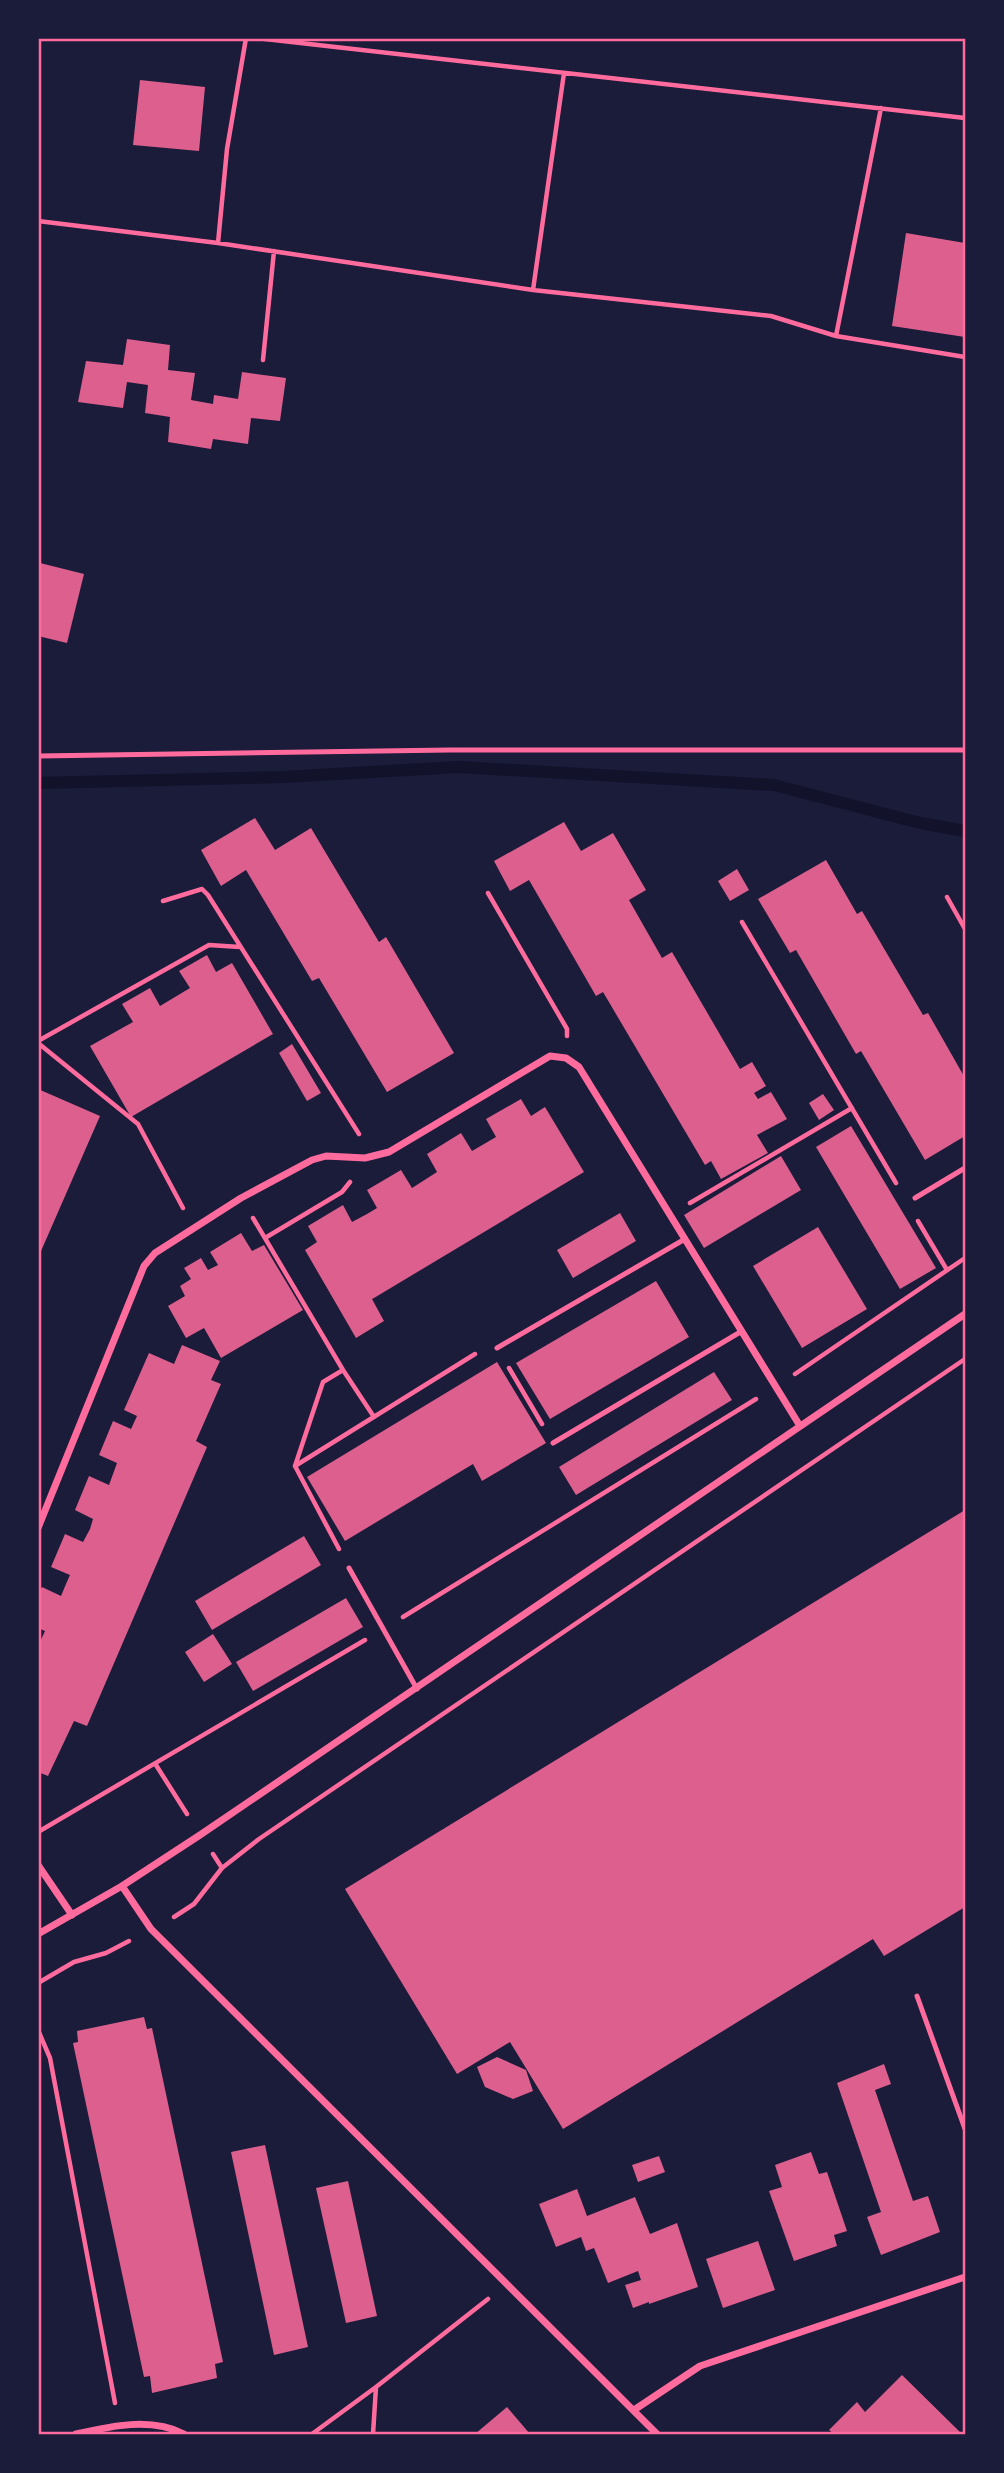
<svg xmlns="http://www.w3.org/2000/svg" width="1004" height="2473" viewBox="0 0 1004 2473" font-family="'PT Sans',sans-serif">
<rect width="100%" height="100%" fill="#1b1b3a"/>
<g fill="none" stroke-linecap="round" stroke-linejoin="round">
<path stroke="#12122b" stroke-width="12" d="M38,783L284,777L458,767L774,785L920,823L965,831"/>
</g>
<path fill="#dd5f8e" d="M140,80L205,87L199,151L133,145Z
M906,233L965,243V337L892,326Z
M127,339L170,345L168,370L195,373L191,400L213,404L214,395L238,399L242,372L286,378L280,421L251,418L248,444L213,439L211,449L168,442L170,417L145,413L148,385L127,382L123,408L78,402L86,361L123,365Z
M40,563L84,574L67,643L38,636Z
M255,818L275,850L311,828L379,942L386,937L454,1053L387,1092L319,978L312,981L246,870L221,886L201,850Z
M564,822L581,851L613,833L646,890L629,900L662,958L672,952L740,1069L752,1062L766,1086L754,1093L758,1099L771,1092L787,1119L757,1135L768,1153L721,1179L711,1161L705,1165L603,992L596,996L529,880L510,891L494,861Z
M826,860L857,914L862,911L923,1015L928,1013L965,1078V1136L925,1160L861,1051L856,1054L796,950L790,953L758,899Z
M737,869L749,890L730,901L718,881Z
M207,955L216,972L232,963L273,1034L131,1117L90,1046L133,1022L122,1004L150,988L160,1006L190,988L179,971Z
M292,1044L321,1093L307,1101L279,1053Z
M38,1089L100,1116L38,1258Z
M823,1094L834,1110L819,1120L809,1103Z
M521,1099L531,1116L545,1107L584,1172L374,1298L372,1299L384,1321L356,1338L305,1250L317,1242L308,1226L343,1205L352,1222L367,1214L377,1208L367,1190L401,1170L412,1188L437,1172L427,1154L461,1133L472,1151L496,1137L486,1119Z
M851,1126L936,1268L900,1289L816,1147Z
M781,1156L801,1190L704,1248L684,1215Z
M620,1213L636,1241L573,1278L557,1250Z
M818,1227L867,1309L802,1348L753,1266Z
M241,1233L252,1251L264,1245L303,1310L221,1358L204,1328L186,1338L168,1306L185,1296L180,1286L191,1279L184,1268L201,1258L208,1270L218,1265L210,1252Z
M656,1281L689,1337L550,1419L516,1363Z
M182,1345L220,1361L211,1380L221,1384L196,1441L207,1447L87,1726L74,1721L48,1776L38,1772V1646L45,1631L38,1628V1595L42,1587L61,1596L66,1584L70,1575L51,1567L65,1534L83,1542L90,1529L93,1519L75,1510L89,1476L109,1485L117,1463L99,1455L113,1421L131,1429L137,1416L124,1410L149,1353L174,1364Z
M497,1362L546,1443L482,1481L473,1464L345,1541L307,1477Z
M714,1372L732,1400L576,1495L559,1467Z
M965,1510V1907L884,1956L873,1939L563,2129L510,2042L457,2074L345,1889Z
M304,1536L321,1565L212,1630L195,1601Z
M346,1598L363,1627L253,1691L236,1662Z
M213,1634L232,1664L204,1682L185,1652Z
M144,2017L147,2029L152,2028L223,2362L215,2364L217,2378L152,2393L150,2376L144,2377L73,2043L78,2042L77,2031Z
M497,2057L526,2070L533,2091L513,2099L485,2087L477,2067Z
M884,2064L891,2084L875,2090L913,2201L928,2196L940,2232L881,2255L867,2217L881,2212L837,2083Z
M265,2145L308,2347L274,2355L231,2152Z
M811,2152L819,2174L827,2172L847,2231L834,2235L837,2246L794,2261L769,2191L782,2187L775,2165Z
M659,2156L665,2172L638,2182L632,2165Z
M348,2181L377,2316L346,2323L316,2188Z
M577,2189L587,2216L635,2197L650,2234L677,2223L698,2287L649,2304V2302L633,2308L625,2285L641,2280L638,2271L608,2283L594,2248L586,2251L581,2237L556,2247L539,2204Z
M758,2241L775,2290L723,2308L706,2259Z
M902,2375L962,2434H834L829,2430L857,2402L865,2412Z
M507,2407L530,2434H475Z"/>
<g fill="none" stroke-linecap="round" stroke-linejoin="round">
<path stroke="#ff6b9d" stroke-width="4.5" d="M256,38L965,118
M38,221L218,243L533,290L771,316L836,336L965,357
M218,243L227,149L246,38
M533,290L564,73
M836,336L881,108
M263,360L274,251
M488,893L567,1029V1036
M947,897L965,929
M163,901L202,889L208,895L359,1134
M742,922L896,1183
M38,1041L209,945L240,947
M38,1043L138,1124L183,1208
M690,1203L852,1108
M253,1218L343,1370L374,1417
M918,1221L947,1270
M265,1238L342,1192L350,1182
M509,1368L542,1424
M795,1374L965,1258
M295,1466L475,1354
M295,1466L339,1549
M295,1466L323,1382L343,1370
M403,1617L756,1399
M156,1765L187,1814
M38,1832L365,1640
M213,1854L222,1868
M174,1917L194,1904L222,1868L259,1839L965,1359
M38,1983L74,1962L106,1953L129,1941
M38,2030L50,2058L115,2403
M312,2434L376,2387L488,2299
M373,2434L376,2387"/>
<path stroke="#ff6b9d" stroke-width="5" d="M38,756L450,750H965
M915,1198L965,1168
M497,1348L685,1239
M553,1443L742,1331
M349,1568L417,1689
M917,1996L965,2129"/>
<path stroke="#ff6b9d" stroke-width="7" d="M38,1528L144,1266L155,1253L241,1198L312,1160L326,1156L365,1158L389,1152L550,1056L566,1058L579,1067L800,1426
M38,1865L72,1915
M122,1886L151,1929L657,2434
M38,1934L122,1886L200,1835L965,1314
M634,2410L700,2366L965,2277
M76,2434C111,2426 151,2417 184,2434"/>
</g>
<rect width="1004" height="2473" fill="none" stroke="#1b1b3a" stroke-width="80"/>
<rect x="40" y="40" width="924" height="2393" fill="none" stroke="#ff6b9d" stroke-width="2.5"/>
</svg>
